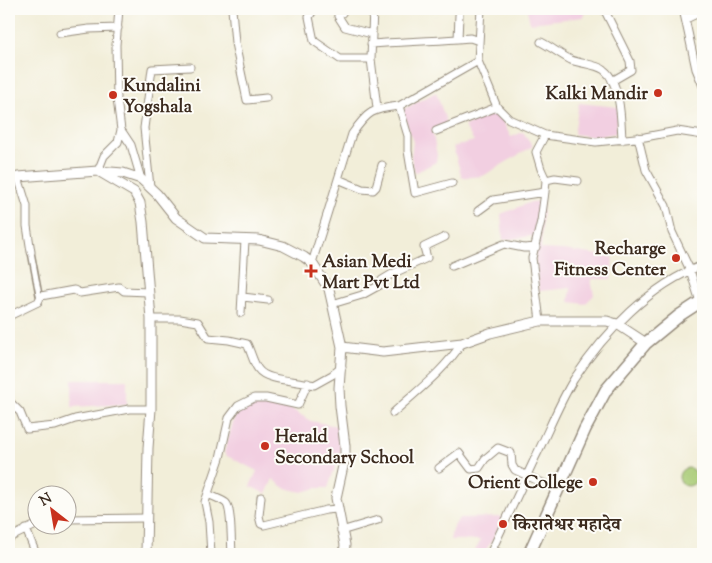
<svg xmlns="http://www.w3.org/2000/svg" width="712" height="563" viewBox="0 0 712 563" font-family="'Sorts Mill Goudy','Noto Serif Devanagari',serif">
<rect width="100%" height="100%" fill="#fdfcf7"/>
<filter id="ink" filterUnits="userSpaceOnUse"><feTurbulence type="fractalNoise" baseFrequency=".02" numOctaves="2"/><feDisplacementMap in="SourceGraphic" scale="10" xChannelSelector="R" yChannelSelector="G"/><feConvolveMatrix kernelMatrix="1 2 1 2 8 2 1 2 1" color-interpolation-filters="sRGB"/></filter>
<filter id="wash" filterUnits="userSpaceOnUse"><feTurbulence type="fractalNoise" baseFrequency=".0096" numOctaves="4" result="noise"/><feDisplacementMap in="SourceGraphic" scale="20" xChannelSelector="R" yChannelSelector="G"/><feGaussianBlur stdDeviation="1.12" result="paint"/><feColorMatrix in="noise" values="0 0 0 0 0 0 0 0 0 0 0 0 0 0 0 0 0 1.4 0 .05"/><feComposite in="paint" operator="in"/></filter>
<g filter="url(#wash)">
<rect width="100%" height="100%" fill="#f2eed9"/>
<path fill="#f2cfe1" d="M527,9H586L583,17L530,23Z
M436,92L447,124L432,130L437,155L436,162L415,173L411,157L413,142L402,110Z
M579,103L618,107L616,133L595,137L574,134Z
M497,111L511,137L523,132L533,146L483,176L462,178L453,147L474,141L464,126Z
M543,201L541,249L563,250L613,257L611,279H591L594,295L585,304L569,302L571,288L539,291L532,236L503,240L501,214L531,202Z
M72,380H127V404L72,407Z
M256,400L286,406L311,421L337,426L341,450L328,488H317L302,492L285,488L273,479L266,494L250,486L257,471L227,456L224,453L236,412L244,405Z
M503,517L493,539L483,554H473L481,540H450L452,530L459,518Z"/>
<path fill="#a7ca73" stroke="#717a48" d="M679 477a9 9 0 1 1 18 0a9 9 0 1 1-18 0Z"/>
</g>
<g filter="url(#ink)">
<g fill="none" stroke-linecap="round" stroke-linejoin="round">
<defs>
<path id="pedestrian" d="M31,252L39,295L41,296"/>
<path id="minor" d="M119,9L116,45L117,99L121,130L131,145L141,179
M232,9L235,43L247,100L266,98
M314,9L309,17L314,41L340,59H371
M340,9L342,13L338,16L345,27L372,34
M373,9L371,59L377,108
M481,9L478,61L497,107L509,119L545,135L596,142L645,137L677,131L703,135
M604,9L630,61L631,70L612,81
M683,9L696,69L703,86
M686,19L703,11
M60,33L89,29L118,28
M458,39L470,38L479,41
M541,42C551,47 561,55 571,60C581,64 596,64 604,70C621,83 621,121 622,140
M371,44C401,42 429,41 458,39L459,15
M399,106L478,61
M436,131L497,107
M638,137L646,170L666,206L672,232L690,270L700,302L703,307
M98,171L104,156L118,142L121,130
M18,177L27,206V226L31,252
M338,179L362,189L373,190L376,187L382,165
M546,180L555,178L578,181
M150,187L144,128L152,69L190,67
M478,211L493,200L545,192
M312,263L352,134C368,111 372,109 399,106L408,136V151L415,193L452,183
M452,266L504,244L524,248L536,247
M243,297L268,300
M332,304L362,295L380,285L382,280L392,274L427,258L424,247L445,237
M241,313L245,240
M9,316L38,302L41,296L74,290L80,293L119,287L124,291L148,292
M151,319H180L198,322L208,338L229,340L247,344C251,352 253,362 258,369C267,382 300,380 314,385L332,375L342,367
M540,321L532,258L541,221L545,192L546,180L541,169L536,152L545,135
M11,403L20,412L27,429L55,426L75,419L129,409H151
M393,413C418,390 443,372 462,343
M439,468L459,453L471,469L479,468L485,459L498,448L511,453L512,465L515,470L558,490
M208,494C213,497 221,499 226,503C232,509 231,544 232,554
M261,497L259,516L261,524L264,525L326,510L337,509
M68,519L146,518
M26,529L36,554
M341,531L378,520
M9,538L38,524
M493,549L500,554
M211,554L209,522L205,502L220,458L229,418L238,406L254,398H266L298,405L308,383
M490,554C505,522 520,490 535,458C548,432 559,403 574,379C605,332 650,285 703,265"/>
<path id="tertiary" d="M100,172L134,192L140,203L143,222L151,319V409L148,448L146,554
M9,180L18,177L98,171L123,173L141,179L157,194L176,218L205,238L259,240L283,246L304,257L312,263L329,289L342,347L383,352L462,343L490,333L540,321H607L617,324L646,343
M342,347L339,388L340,406L345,446V457L336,498L345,545L344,554"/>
<path id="trunk" d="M529,554L585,429L606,390L646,343L680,315L703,300"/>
</defs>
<use href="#pedestrian" stroke="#968c7c" stroke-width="8"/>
<use href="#minor" stroke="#968c7c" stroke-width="9"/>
<use href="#tertiary" stroke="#968c7c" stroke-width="11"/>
<use href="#trunk" stroke="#968c7c" stroke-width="14"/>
<use href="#pedestrian" stroke="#fff" stroke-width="5"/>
<use href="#minor" stroke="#fff" stroke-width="7"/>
<use href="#tertiary" stroke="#fff" stroke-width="9"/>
<use href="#trunk" stroke="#fff" stroke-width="11"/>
</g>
</g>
<g fill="#c8321e" stroke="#fdfcf7" stroke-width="2">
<circle cx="658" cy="93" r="5"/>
<circle cx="113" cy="95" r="5"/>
<circle cx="676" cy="258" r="5"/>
<path d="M308.5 263.5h5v5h5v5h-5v5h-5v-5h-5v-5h5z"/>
<circle cx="265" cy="446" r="5"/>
<circle cx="593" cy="482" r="5"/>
<circle cx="503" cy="524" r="5"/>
</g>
<g text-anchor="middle" stroke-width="4" stroke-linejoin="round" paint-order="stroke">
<g font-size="18" font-weight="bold" fill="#3b2a1e" stroke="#fdfcf7" text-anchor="start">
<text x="123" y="91">Kundalini<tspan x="123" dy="21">Yogshala</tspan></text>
<text x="648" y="99" text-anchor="end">Kalki Mandir</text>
<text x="666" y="254" text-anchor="end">Recharge<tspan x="666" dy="21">Fitness Center</tspan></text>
<text x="322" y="267">Asian Medi<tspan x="322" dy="21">Mart Pvt Ltd</tspan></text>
<text x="275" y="442">Herald<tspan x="275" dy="21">Secondary School</tspan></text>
<text x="583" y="488" text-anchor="end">Orient College</text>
<text x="513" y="530">किरातेश्वर महादेव</text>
</g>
</g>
<rect width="712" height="563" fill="none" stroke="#fdfcf7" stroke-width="30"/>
<g transform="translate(52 510) rotate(329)"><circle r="24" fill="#fdfcf7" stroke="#afa8a0"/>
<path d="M0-4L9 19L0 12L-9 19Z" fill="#c8321e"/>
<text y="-8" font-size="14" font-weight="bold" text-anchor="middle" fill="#3b2a1e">N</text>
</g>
</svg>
